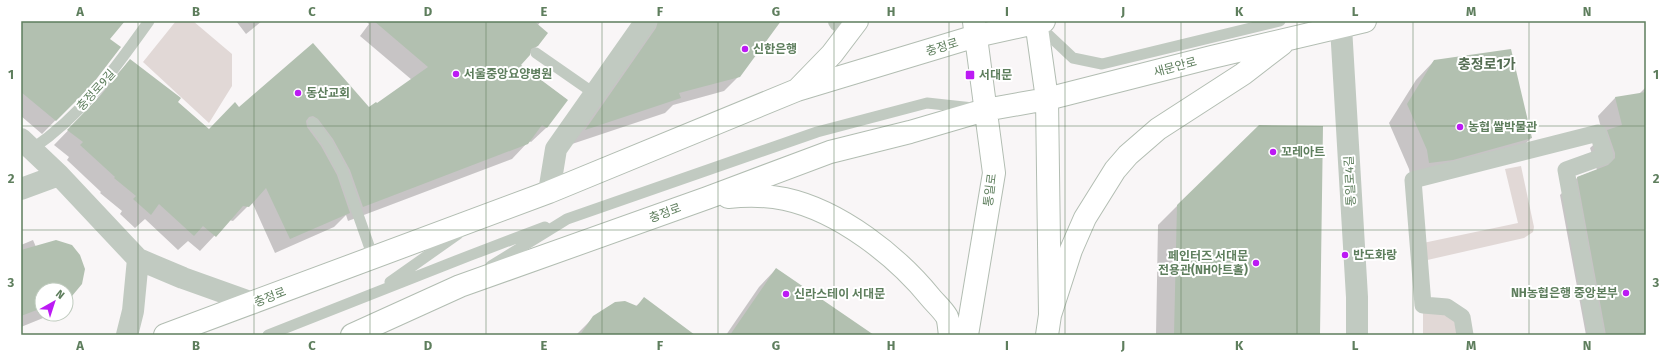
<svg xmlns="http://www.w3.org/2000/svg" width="1667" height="356" viewBox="0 0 1667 356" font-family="'Fira Sans','Noto Sans KR',sans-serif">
<rect width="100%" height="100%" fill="#f9f6f7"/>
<path fill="#e1d8d6" d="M176,21H193L232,54V86L209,123L143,62Z
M1521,166L1534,227L1533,232L1524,238L1423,261V243L1518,223L1505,169Z
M1423,305L1447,307L1465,335H1423Z"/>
<path fill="#0003" d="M21,21H124L108,39L90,85L42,134L21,116Z
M236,21H262L246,34Z
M366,21H541L538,25L537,46L520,65L567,100L546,128L531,142L529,141L512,159L348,221L346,215L334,227L275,253L252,202L233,221L229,220L200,251L188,241L178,250L145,219L135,228L120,214L122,211L100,193L101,192L67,160L69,157L54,145L87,111L116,75L130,61L209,130L239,108L369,109L377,105L412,80L360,36L369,24Z
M650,21H780L739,76L724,91L673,105L665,113L572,144Z
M1434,61L1531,138L1513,156L1411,181L1409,169L1389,123L1416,80Z
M1646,87V335H1586L1560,195L1578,177L1597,170L1590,148L1603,136L1598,116L1615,98L1639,94Z
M1177,206L1319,335H1156L1158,225Z
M33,240L36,247L71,295L66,301V290H42V314H53L21,327V245Z
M776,269L872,335H726L759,287Z
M644,299L693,335H576L594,317L636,306Z"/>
<path fill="#b2c0b0" d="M21,21H125L110,39L121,47L91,86L56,121L21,92Z
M374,21H534L548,33L538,46L531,49L530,55L521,65L568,100L547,128L542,125L528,144L363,207L350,170L333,139L318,119L313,116L309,117L306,121L307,127L321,146L337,175L350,213L290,239L266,188L249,207L243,206L216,237L203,226L194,236L159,204L151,215L133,199L136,196L114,178L115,177L80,145L83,142L67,130L101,95L130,59L181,98L178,102L209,129L235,102L239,107L313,43L369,107L376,102L377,103L428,67Z
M658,21H781L740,77L679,93L681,98L585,130L656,28Z
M1511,49L1532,138L1453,160L1429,163L1427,150L1407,104L1434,60Z
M1646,92V335H1606L1577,177L1608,165L1615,158V153L1607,130L1622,125L1615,97Z
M1259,125L1323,126L1320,335H1174L1177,205Z
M56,240L72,245L80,255L85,269L82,284L72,296L66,298V290H42V308L21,316V250Z
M776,268L874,335H730Z
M644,297L695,335H580L593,316L615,302L625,301L637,306Z"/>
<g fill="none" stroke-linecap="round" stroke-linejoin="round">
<defs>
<path id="primary" d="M1036,21L1047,99L1050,315L1047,335
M798,89L832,54L857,21
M728,197C747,195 766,195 785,199C840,211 897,256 931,298C936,304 943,310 947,317C949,322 949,330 950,335
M1050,315L1071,250L1085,218L1115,170L1128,155L1158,129L1243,74L1282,44
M165,335L549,192L797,90L976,36L1044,21
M352,335L460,286L707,198L830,152L910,132L985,110L1047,99L1212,57L1365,21
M967,335L994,173L974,22"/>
</defs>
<use href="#primary" stroke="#b2bdb2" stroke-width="24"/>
<path stroke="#c1cac1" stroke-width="11" d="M1039,26L1073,58L1102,64L1280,21
M536,53L595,94
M313,123L327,142L343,172L373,257
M32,149C81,116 115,69 149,21
M491,266L567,219L817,132L927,103L973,108
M390,282L458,234
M268,335L471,255L545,227"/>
<path stroke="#c1cac1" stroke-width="17" d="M1465,335L1462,317L1447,307L1423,305L1413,180L1598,133L1605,156L1566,170L1596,335"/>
<path stroke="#c1cac1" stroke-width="22" d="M839,21L853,27
M21,139L59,175L138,259L183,278L253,303
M21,189L59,175
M549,192L556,149L646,21
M127,335L133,311L138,259"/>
<path stroke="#c1cac1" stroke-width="22" d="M1341,27L1357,297V335"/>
<use href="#primary" stroke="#fff" stroke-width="22"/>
</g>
<path fill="none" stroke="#5e7e5d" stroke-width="1" stroke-opacity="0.55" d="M138,21V335M254,21V335M370,21V335M486,21V335M602,21V335M718,21V335M834,21V335M949,21V335M1065,21V335M1181,21V335M1297,21V335M1413,21V335M1529,21V335M21,126H1646M21,230H1646"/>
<g fill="#bc1af4" stroke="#fff" stroke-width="1.5">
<circle cx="745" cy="49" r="4"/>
<circle cx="456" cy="74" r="4"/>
<rect x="965" y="70" width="10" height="10" rx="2"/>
<circle cx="298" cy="93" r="4"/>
<circle cx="1460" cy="127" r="4"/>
<circle cx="1273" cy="152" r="4"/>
<circle cx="1345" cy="255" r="4"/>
<circle cx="1256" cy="263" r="4"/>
<circle cx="1626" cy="293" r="4"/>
<circle cx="786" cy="294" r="4"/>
</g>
<g text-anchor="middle" stroke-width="4" stroke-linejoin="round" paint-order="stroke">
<g font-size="12" fill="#5e7e5d" stroke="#fff">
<text transform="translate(942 47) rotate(-17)" y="4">충정로</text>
<text transform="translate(1175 67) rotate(-15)" y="4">새문안로</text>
<text transform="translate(96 90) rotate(-48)" y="4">충정로9길</text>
<text transform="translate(1350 181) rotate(-93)" y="4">통일로4길</text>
<text transform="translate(990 190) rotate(-83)" y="4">통일로</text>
<text transform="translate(665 213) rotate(-20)" y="4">충정로</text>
<text transform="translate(270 297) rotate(-21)" y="4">충정로</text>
</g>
<g font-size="12" font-weight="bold" fill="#5e7e5d" stroke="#fff" text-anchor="start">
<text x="753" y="53">신한은행</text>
<text x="464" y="78">서울중앙요양병원</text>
<text x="979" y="79">서대문</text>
<text x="306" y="97">동산교회</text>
<text x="1468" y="131">농협 쌀박물관</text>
<text x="1281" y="156">꼬레아트</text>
<text x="1353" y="259">반도화랑</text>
<text x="1248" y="260" text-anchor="end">페인터즈 서대문<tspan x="1248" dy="14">전용관(NH아트홀)</tspan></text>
<text x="1618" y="297" text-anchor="end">NH농협은행 중앙본부</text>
<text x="794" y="298">신라스테이 서대문</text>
</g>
<g font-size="14" font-weight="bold" fill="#556e53" stroke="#fff">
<text x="1487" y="69">충정로1가</text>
</g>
</g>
<rect width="1667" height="356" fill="none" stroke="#ffffff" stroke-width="44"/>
<g transform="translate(54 302) rotate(39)"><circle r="19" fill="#ffffff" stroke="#bfcbbe"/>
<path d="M0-3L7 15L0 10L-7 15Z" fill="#bc1af4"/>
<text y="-6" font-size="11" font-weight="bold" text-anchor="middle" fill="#5e7e5d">N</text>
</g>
<rect x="22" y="22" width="1623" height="312" fill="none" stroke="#5e7e5d" stroke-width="1.5"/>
<g font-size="13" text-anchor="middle" font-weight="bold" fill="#5e7e5d">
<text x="80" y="16">A</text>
<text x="196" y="16">B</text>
<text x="312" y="16">C</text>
<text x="428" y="16">D</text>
<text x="544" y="16">E</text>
<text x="660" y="16">F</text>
<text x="776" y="16">G</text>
<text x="891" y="16">H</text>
<text x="1007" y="16">I</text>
<text x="1123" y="16">J</text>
<text x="1239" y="16">K</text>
<text x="1355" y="16">L</text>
<text x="1471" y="16">M</text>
<text x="1587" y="16">N</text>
<text x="11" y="79">1</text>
<text x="1656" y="79">1</text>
<text x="11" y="183">2</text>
<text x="1656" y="183">2</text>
<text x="11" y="287">3</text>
<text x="1656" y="287">3</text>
<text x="80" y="350">A</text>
<text x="196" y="350">B</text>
<text x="312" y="350">C</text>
<text x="428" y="350">D</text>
<text x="544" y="350">E</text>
<text x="660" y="350">F</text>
<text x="776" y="350">G</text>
<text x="891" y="350">H</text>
<text x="1007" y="350">I</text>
<text x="1123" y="350">J</text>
<text x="1239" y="350">K</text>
<text x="1355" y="350">L</text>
<text x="1471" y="350">M</text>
<text x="1587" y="350">N</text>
</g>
</svg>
